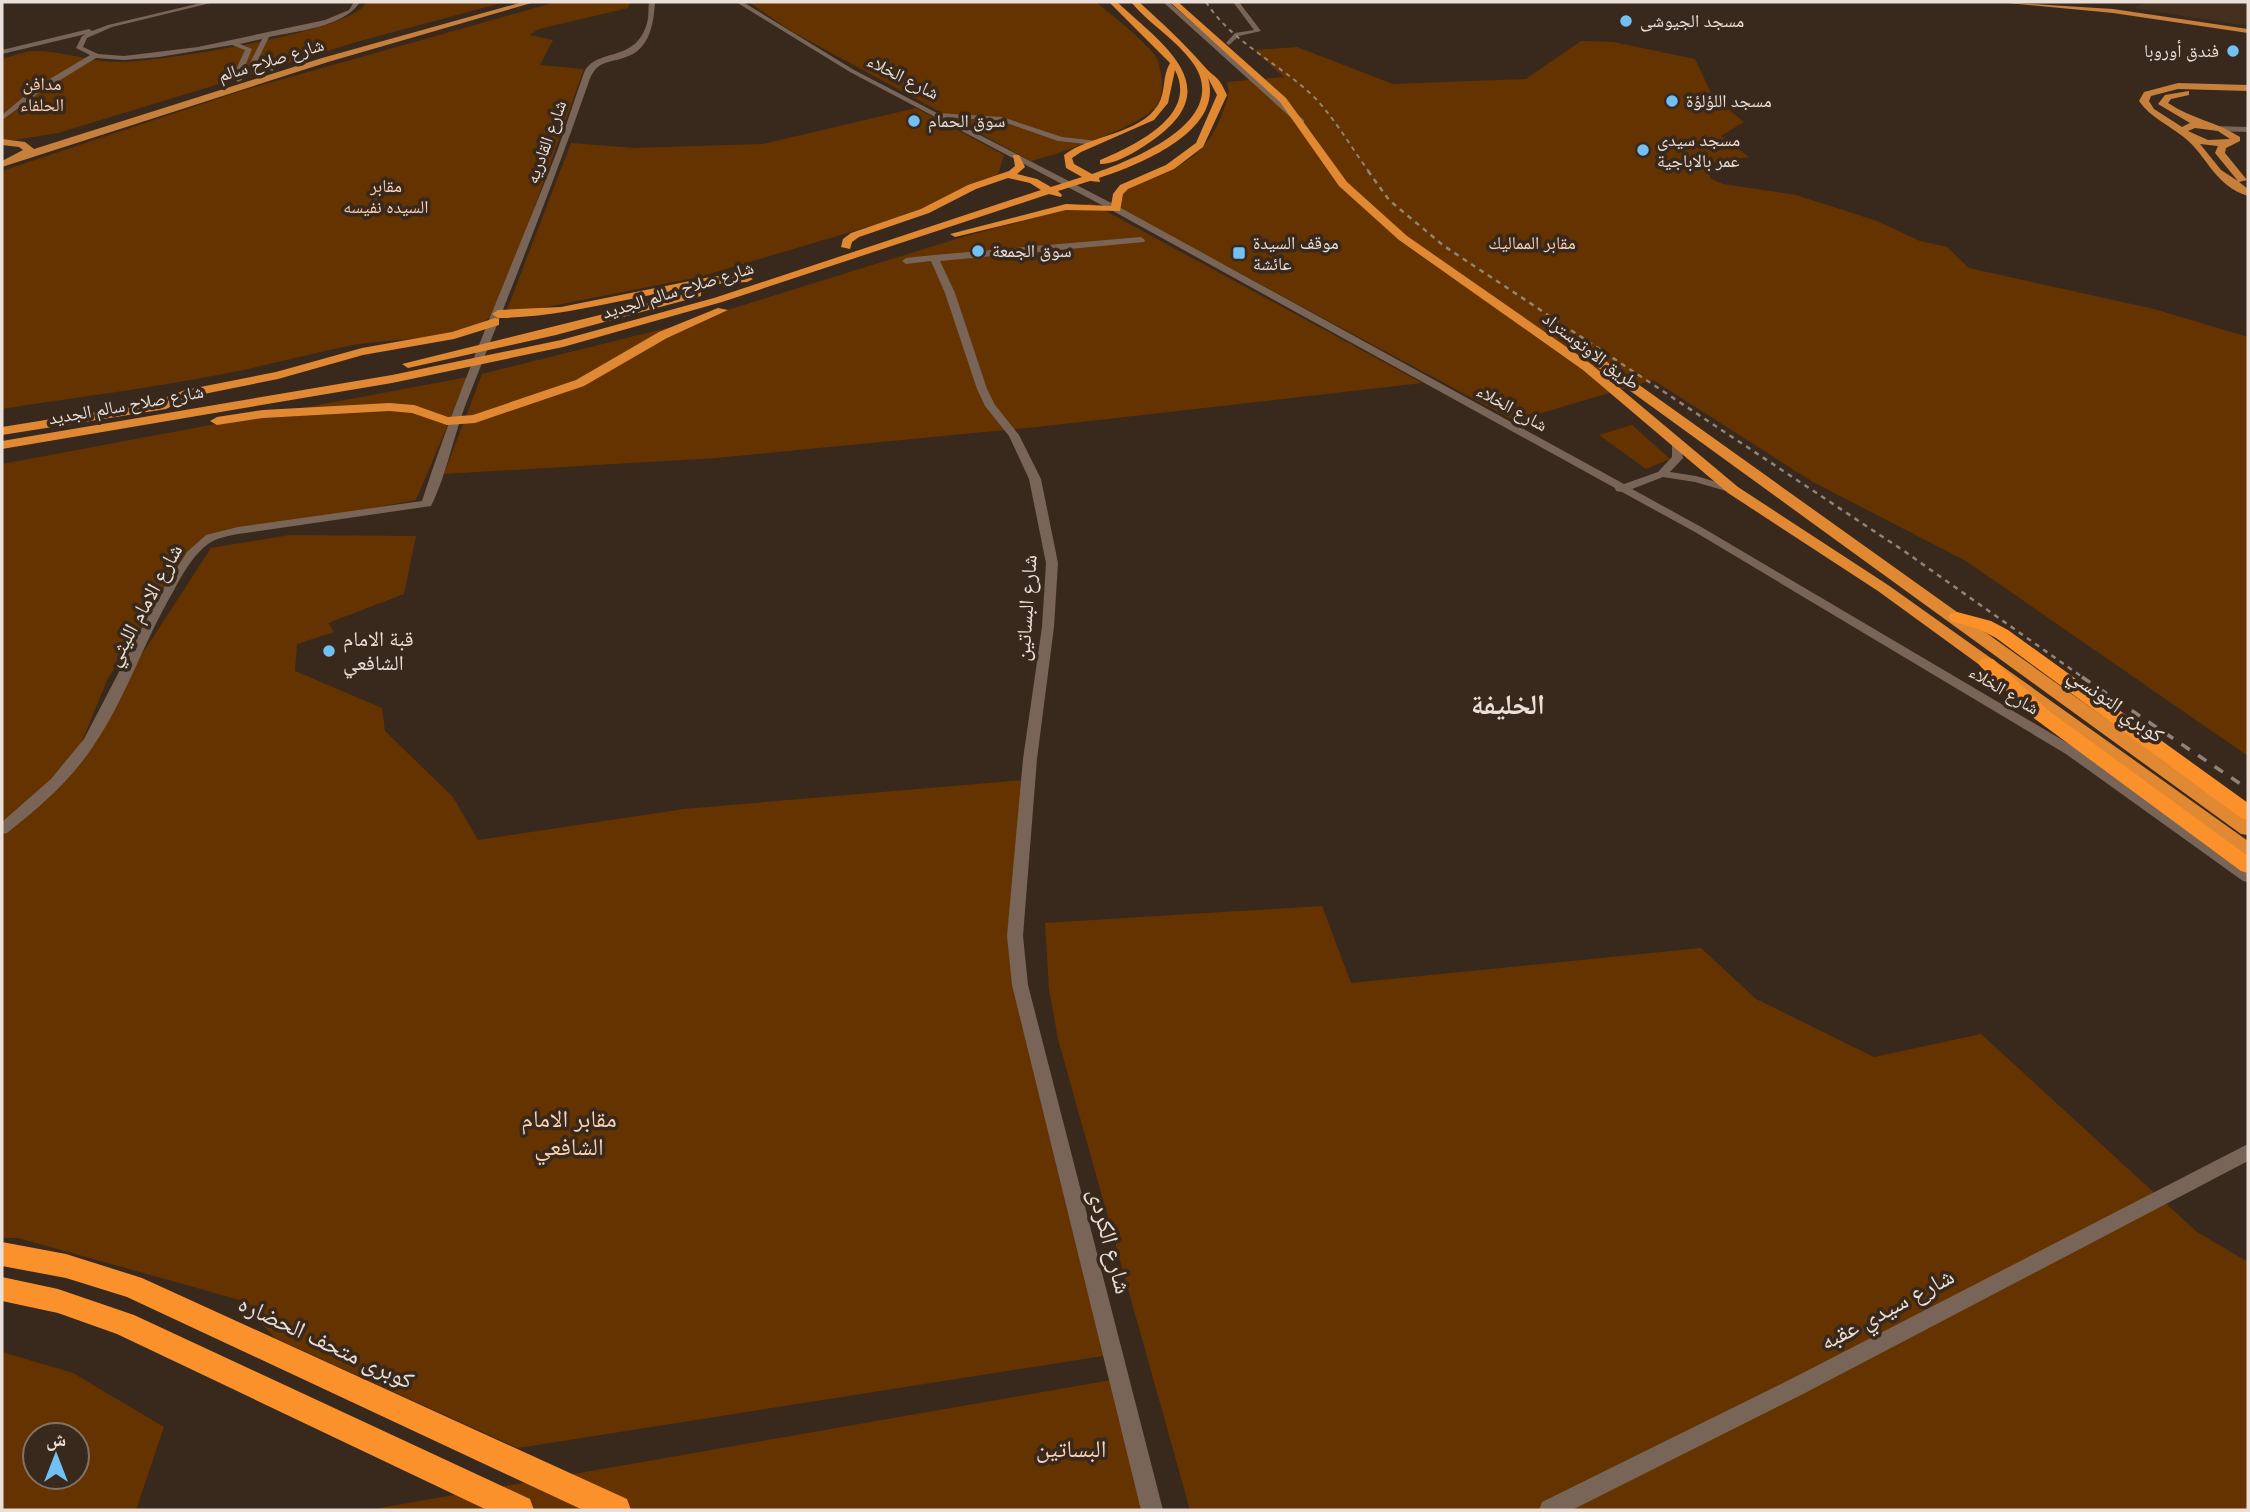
<svg xmlns="http://www.w3.org/2000/svg" width="2250" height="1512" viewBox="0 0 2250 1512" font-family="Roboto,'Noto Naskh Arabic',sans-serif">
<rect width="100%" height="100%" fill="#39291d"/>
<path fill="#442f1e" d="M2147,2H2246L2248,26L2133,8Z"/>
<path fill="#653300" fill-rule="evenodd" d="M366,2H505L360,41L58,133L2,142V59C12,56 23,52 33,51C61,50 93,63 123,62C157,62 358,31 366,2Z
M556,2H630L628,8L539,29L529,35L553,40L540,65L584,69L497,312C461,343 398,337 353,345C311,353 270,365 228,373C153,388 77,397 2,409V171L241,91Z
M749,2H1096C1109,13 1150,45 1156,57C1162,69 1165,93 1158,104C1146,125 1056,155 1031,161L791,31Z
M1581,41L1613,42L1695,59L1713,97L1744,122L1721,136L1749,157L1706,164L1711,179L1723,184L1796,195L1877,221L1920,241L1947,247L1969,268L2154,309L2248,337V756L1966,561L1813,482L1653,380L1515,421L1109,203C1153,163 1197,180 1222,114C1226,103 1231,94 1227,82L1284,77L1254,50L1297,47L1393,84L1526,79Z
M916,108L1004,155L998,175L908,215L699,277L505,315L571,143L635,148L763,144Z
M1091,203L1422,383L1046,426L716,458L444,474L482,374L679,325L966,236Z
M468,377L416,500L202,540L108,678L78,751L49,788L2,824V464Z
M1632,425L1670,459L1646,469L1599,435Z
M290,535L416,536L404,594L328,623L334,632L297,644L295,671L382,708L385,731L453,797L478,840L684,809L1025,780L1012,942L1109,1355L518,1448L275,1338L240,1300L18,1238H2V833L37,808L89,751L133,668L211,548Z
M1322,906L1351,983L1701,948L1756,999L1874,1057L1981,1034L2197,1232L2248,1262V1510H1190L1058,1039L1049,989L1045,923Z
M2,1352L73,1373L164,1427L136,1510H2ZM35,1435H77V1477H35Z
M1117,1379L1148,1510H368Z"/>
<g fill="none" stroke-linecap="round" stroke-linejoin="round">
<path fill="#786558" fill-rule="evenodd" d="M205,2H215L112,27L87,38L83,47L98,54L124,56L198,47L325,20L349,10L354,2H360C344,27 297,31 269,37L256,64L273,69V71L249,65L262,39L240,44L252,49L241,76L242,80L238,82L233,76L245,50L232,45L159,57L124,60L96,58L39,93L2,120V115L33,89L90,55L76,48L82,36L86,34L2,54V50L89,29L92,31L108,25Z
M649,2H655C654,19 651,44 633,54C612,65 597,56 588,84C551,191 508,296 467,401C454,434 446,477 431,506L238,534C228,536 216,538 208,544C192,556 182,575 173,592C144,641 126,698 94,745C71,780 40,807 7,833L2,834V822L51,779L84,739L157,599L187,552L206,535L238,527L422,501C460,383 511,269 556,154C566,127 574,100 584,73C595,47 636,64 647,23C649,17 648,9 649,2Z
M736,2H743L854,70L937,113L1002,117L1062,137L1098,141V145H1095L1058,141L1001,121L945,117L1119,207L1624,484L1658,472L1672,457V443H1680L1683,458L1670,472L1696,476L1737,488V492L1733,493L1695,482L1663,477L1632,489L1703,528L2076,748L2248,870V882L2243,881L2066,754L1695,532L1622,492L1616,491L1615,488L1113,211L850,72Z
M1163,2H1169L1304,120V124H1298Z
M1233,2H1239L1261,31L1239,36L1229,45L1226,43L1235,33L1254,30Z
M1141,237L1145,240L1144,242L940,261L955,293L987,389L995,405L1019,435L1041,479L1058,563L1054,627L1037,759L1023,936L1028,985L1163,1510H1141L1012,985L1007,936L1023,759L1042,627L1046,563L1029,479L1009,436L985,406L977,389L945,293L931,261L906,264L902,261L906,258L934,255Z
M2248,1144V1161L1805,1393L1572,1510H1539L1542,1502L1791,1379Z"/>
<path fill="#786558" fill-rule="evenodd" d="M2213,126L2248,127V132L2216,131L2212,128Z"/>
<path fill="#c77f3c" fill-rule="evenodd" d="M523,2H535L328,62L2,167V161L23,150L19,147L2,145V139L25,142L34,149L322,58Z
M1998,2L2113,9L2248,29V33L2113,13Z
M2178,83L2248,85V91L2178,89L2151,96L2149,101L2154,109L2182,127L2190,123L2158,104L2165,95L2189,91V95L2171,99L2168,103C2192,119 2217,122 2240,137V141L2226,148L2225,153L2247,180L2239,182L2248,189V196C2214,185 2208,157 2185,138C2169,125 2151,118 2139,101L2144,92ZM2195,128L2218,131L2230,139L2208,140L2188,131ZM2200,144L2218,146L2215,153L2238,181L2221,170Z"/>
<path fill="#e18833" fill-rule="evenodd" d="M1109,2H1117C1162,44 1229,87 1153,140C1140,149 1116,165 1100,164V160C1133,146 1199,116 1175,70L1168,103L1154,120L1081,152L1072,158L1074,164L1092,174C1132,160 1233,121 1193,63C1176,39 1149,24 1131,2H1139C1162,23 1183,42 1203,65C1216,80 1217,73 1227,95L1203,147L1174,169L1128,189L1123,194L1120,211L1066,210L955,237L950,234L1066,204L1111,206L1113,194L1120,185L1166,165L1196,143L1217,95L1208,78C1224,131 1139,165 1099,178L1100,182L1090,181L1058,191L1062,195L1061,197L1049,194L722,302L563,347L392,383L2,449V441L392,375L561,340L714,298L1041,190L1030,183L1008,178L976,189L929,213L859,237L852,242L850,249L841,247L843,239L851,233L921,209L968,185L1009,171L1015,166L1013,155H1019L1025,167L1017,174L1037,179L1051,187L1082,177L1066,168L1064,155C1090,135 1140,134 1158,105C1166,92 1162,76 1170,63Z
M1170,2H1178L1286,98L1347,182L1407,236L1591,364L1738,487L1888,585L2248,841V856L2241,855L1878,591L1728,493L1583,370L1399,240L1339,186L1280,102Z
M715,276H747L753,279L747,282C662,285 583,317 498,318L492,314L498,310L561,307Z
M697,291L701,292V296L556,335L408,368L402,364Z
M718,308L728,310L667,338L584,386L475,423L447,425L412,413L389,411L263,418L217,425L210,421L217,417L263,410L389,403L414,405L448,417L473,415L576,380L659,332Z
M495,318L499,319V325L454,339L363,355L278,379L189,397L166,409L2,435V427L151,403L185,390L276,372L362,348L452,332Z
M1578,347H1586L2248,820V835L2241,834L1578,353Z"/>
<path fill="#fb912a" fill-rule="evenodd" d="M1957,612L1991,621L2008,630L2248,803V820L2241,818L1996,638L1979,629L1951,621L1948,617L1951,613Z
M1987,658L1993,659L2049,711L2248,856V873L2241,871L2035,719L1981,667L1978,663L1981,659Z
M2,1242L66,1254L142,1278L627,1499L631,1510H583L127,1297L66,1278L2,1266Z
M2,1277L58,1289L134,1315L530,1499L534,1510H487L117,1334L58,1313L2,1301Z"/>
<path stroke="#918379" stroke-width="2" stroke-dasharray="4.5 4.5" stroke-linecap="butt" d="M1206,2C1232,43 1281,64 1315,98C1336,120 1352,149 1370,173"/>
<path stroke="#918379" stroke-width="2.5" stroke-dasharray="5 5" stroke-linecap="butt" d="M1368,171L1389,200L1444,246L1904,551L2085,679"/>
<path stroke="#918379" stroke-width="3.5" stroke-dasharray="10 10" stroke-linecap="butt" d="M2082,677L2248,789"/>
</g>
<g fill="#71c1f5" stroke="#39291d" stroke-width="2.5">
<circle cx="1626" cy="21" r="7"/>
<circle cx="2233" cy="51" r="7"/>
<circle cx="1672" cy="101" r="7"/>
<circle cx="914" cy="121" r="7"/>
<circle cx="1643" cy="150" r="7"/>
<circle cx="978" cy="251" r="7"/>
<rect x="1232" y="246" width="14" height="14" rx="3.5"/>
<circle cx="329" cy="651" r="7"/>
</g>
<g text-anchor="middle" stroke-width="7" stroke-linejoin="round" paint-order="stroke">
<g font-size="18" fill="#ebe0d8" stroke="#39291d" text-anchor="start">
<text x="1640" y="27">مسجد الجيوشى</text>
<text x="2219" y="57" text-anchor="end">فندق أوروبا</text>
<text x="1686" y="107">مسجد اللؤلؤة</text>
<text x="928" y="127">سوق الحمام</text>
<text x="1657" y="146">مسجد سيدى<tspan x="1657" dy="21">عمر بالاباجية</tspan></text>
<text x="1253" y="249">موقف السيدة<tspan x="1253" dy="21">عائشة</tspan></text>
<text x="992" y="257">سوق الجمعة</text>
</g>
<g font-size="18" fill="#ebe0d8" stroke="#39291d">
<text transform="translate(271 60) rotate(-17)" y="6">شارع صلاح سالم</text>
<text transform="translate(903 77) rotate(27)" y="6">شارع الخلاء</text>
<text transform="translate(546 142) rotate(-70)" y="6">شارع القادريه</text>
<text transform="translate(678 290) rotate(-17)" y="6">شارع صلاح سالم الجديد</text>
<text transform="translate(1591 351) rotate(37)" y="6">طريق الاوتوستراد</text>
<text transform="translate(126 405) rotate(-10)" y="6">شارع صلاح سالم الجديد</text>
<text transform="translate(1512 408) rotate(29)" y="6">شارع الخلاء</text>
<text transform="translate(2004 690) rotate(31)" y="6">شارع الخلاء</text>
</g>
<g font-size="18" fill="#fad2b5" stroke="#39291d">
<text x="42" y="90">مدافن<tspan x="42" dy="21">الحلفاء</tspan></text>
<text x="386" y="192">مقابر<tspan x="386" dy="21">السيده نفيسه</tspan></text>
<text x="1532" y="249">مقابر المماليك</text>
</g>
<g font-size="21" fill="#ebe0d8" stroke="#39291d">
<text transform="translate(144 605) rotate(-61)" y="7">شارع الامام الليثي</text>
<text transform="translate(1026 608) rotate(-86)" y="7">شارع البساتين</text>
<text transform="translate(2116 705) rotate(36)" y="7">كوبري التونسي</text>
</g>
<g font-size="21" fill="#ebe0d8" stroke="#39291d" text-anchor="start">
<text x="343" y="646">قبة الامام<tspan x="343" dy="24">الشافعي</tspan></text>
</g>
<g font-size="24" fill="#fad2b5" stroke="#39291d">
<text x="569" y="1127">مقابر الامام<tspan x="569" dy="28">الشافعي</tspan></text>
<text x="1071" y="1457">البساتين</text>
</g>
<g font-size="24" fill="#ebe0d8" stroke="#39291d">
<text transform="translate(1110 1241) rotate(75)" y="8">شارع الكردى</text>
<text transform="translate(1887 1309) rotate(-28)" y="8">شارع سيدي عقبه</text>
<text transform="translate(326 1342) rotate(25)" y="8">كوبرى متحف الحضاره</text>
</g>
<g font-size="28" font-weight="bold" fill="#ebe0d8" stroke="#39291d">
<text x="1508" y="714">الخليفة</text>
</g>
</g>
<rect width="2250" height="1512" fill="none" stroke="#ebe0d8" stroke-width="7"/>
<g transform="translate(56 1456)"><circle r="33" fill="#39291d" stroke="#807268" stroke-width="2"/>
<path d="M0-5L12 26L0 18L-12 26Z" fill="#71c1f5"/>
<text y="-10" font-size="19" font-weight="bold" text-anchor="middle" fill="#ebe0d8">ش</text>
</g>
</svg>
